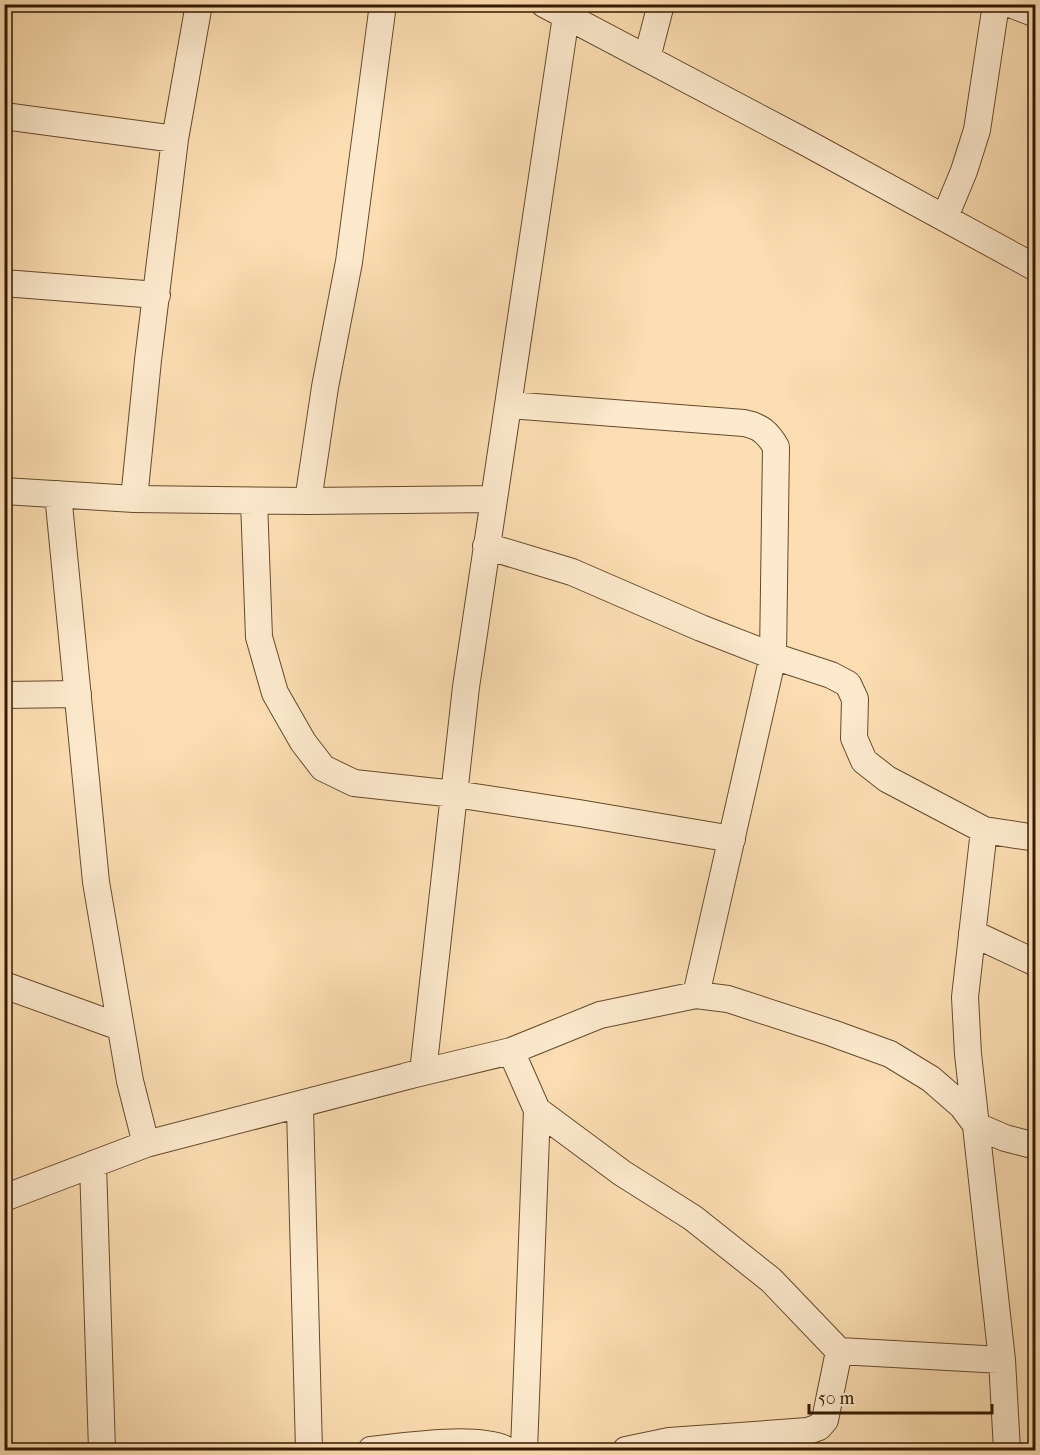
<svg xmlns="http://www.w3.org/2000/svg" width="1040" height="1455" viewBox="0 0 1040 1455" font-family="'IM FELL French Canon',serif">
<rect width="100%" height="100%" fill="#fcdeb2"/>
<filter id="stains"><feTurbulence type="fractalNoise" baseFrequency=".00333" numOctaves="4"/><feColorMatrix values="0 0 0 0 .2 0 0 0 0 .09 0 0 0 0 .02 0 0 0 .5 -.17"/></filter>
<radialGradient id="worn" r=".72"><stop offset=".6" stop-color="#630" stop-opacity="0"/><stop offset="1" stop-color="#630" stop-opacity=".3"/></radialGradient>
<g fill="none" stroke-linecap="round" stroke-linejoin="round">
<defs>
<path id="minor" d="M544,4L807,143L1036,268
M1010,4L1036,14
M647,58L661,4
M4,116L175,139
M945,217L964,171L977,130L996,4
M4,283L157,295
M509,405L744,423C760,426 768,433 776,447L773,656L696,995
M4,491L134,499L308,501L494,499
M58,494L96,882L130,1081L146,1144
M134,499L148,360L175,139L199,4
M254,501L259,637L275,693L303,742L323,768L354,783L455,794L579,813L732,839
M308,501L325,387L349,262L383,4
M486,546L572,572L701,628L773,656L831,675L848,684L855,699L854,738L864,761L887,779L984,830
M4,695L78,694
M972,933L1036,963
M4,985L120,1027
M511,1051L537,1110L622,1173L693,1218L771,1280L839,1351L1002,1360
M407,1076L511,1051L600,1015L696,995L728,999L832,1033L890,1054L931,1079L962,1106L977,1126L1005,1138L1036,1146
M300,1108L309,1450
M93,1164L102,1450
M4,1198L146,1144L423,1072L466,687L566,16
M371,1450C403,1446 479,1435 507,1450
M524,1450L537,1110
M626,1450L669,1441L808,1431L819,1427L825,1420L839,1351
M1007,1450L1002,1360L968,1054L965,997L984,830L1036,838"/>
</defs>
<use href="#minor" stroke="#654a2c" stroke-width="28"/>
<use href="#minor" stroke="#fdeacd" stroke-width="26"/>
</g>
<rect width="1040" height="1455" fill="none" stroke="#fcdeb2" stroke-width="24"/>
<rect x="6" y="6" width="1028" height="1443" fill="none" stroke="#331900" stroke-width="3"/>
<rect x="12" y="12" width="1016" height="1431" fill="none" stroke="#331900" stroke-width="1.5"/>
<path d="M809 1404v9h183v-9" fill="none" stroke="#331900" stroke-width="3"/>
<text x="818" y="1404" font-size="18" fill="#331900" stroke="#fdeacd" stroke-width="4.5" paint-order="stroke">50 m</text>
<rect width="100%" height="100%" filter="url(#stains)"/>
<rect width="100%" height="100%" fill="url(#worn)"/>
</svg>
